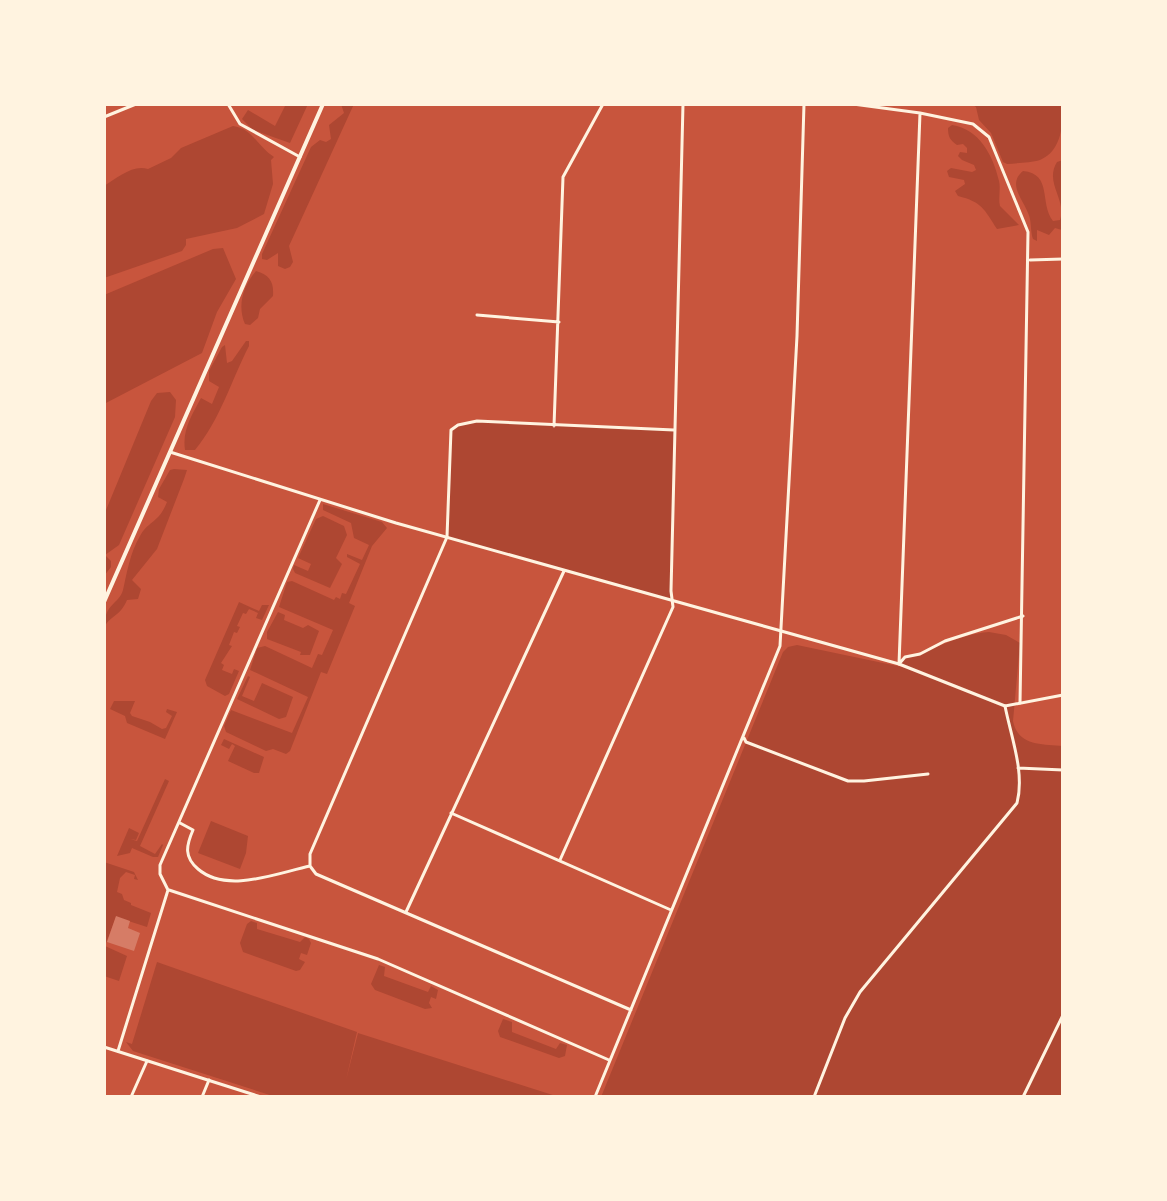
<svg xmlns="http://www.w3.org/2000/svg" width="1167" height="1201" viewBox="0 0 1167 1201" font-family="Manrope,sans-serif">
<rect width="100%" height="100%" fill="#c8553d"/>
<path fill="#ae4732" d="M286,104H308L290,143L253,130L242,119L248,110L275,126Z
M341,104H354L289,246L293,262L290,267L285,269L278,266V253L267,260L262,259V254L311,147L320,140L326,142L331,139L329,125L344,113Z
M971,104H1063C1063,124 1062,151 1040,160C1031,163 1017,163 1007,164L1003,162L991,133L979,120L976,107Z
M952,125C979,129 993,155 999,181C1001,189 998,198 1000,206L1019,225L997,229C984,209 982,202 958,196L955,191L965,184L964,180L949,177L947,171L951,168L972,172L976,170L974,165L962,160L958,156L960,152L967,153V148L963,144L957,145C950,140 948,137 948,128Z
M233,126C252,128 258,147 274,157L271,160L273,184L264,214L237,228L186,239V245L182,251L104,278V186C117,178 133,164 148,169L171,158L181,148Z
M1063,160V235L1062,230L1055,228L1049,235L1037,230V241L1033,239C1030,231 1032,221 1028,213C1023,199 1007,184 1023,171C1053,174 1039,203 1053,221L1060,220C1067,199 1044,183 1057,162Z
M223,248L236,279L217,312L202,353L104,404V295L213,249Z
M256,271C270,275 274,282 273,296L260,309L258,318L250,325L245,324C237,306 243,286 256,271Z
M246,341H249V346C231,381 220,420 195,450H185C182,430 192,415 201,398L212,404L219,387L209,381V371L222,347L225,345L227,363L232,361Z
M170,392L176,400L175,417L119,545L105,555L111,561V567L104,576V515L151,401L157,393Z
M477,421L674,430L672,600L447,537L451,430L458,425Z
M174,469L187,470L184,479L157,549L132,580L141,589L138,599L127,600C120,617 110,615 104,628C104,604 119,604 123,590C127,572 130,553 140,536C148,521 159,523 167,502L158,497L159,489L170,470Z
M323,504L382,522L387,528L372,546L349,603L355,606L327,674L321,672L290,751L286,754L273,749L266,751L226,732L224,726L231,710L292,733L308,697L250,670L257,648L265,646L312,668L318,654L322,655L333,630L279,607L287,582L292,581L334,600L336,597L340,599L342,593L346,594L360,564L347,557V554L362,560L369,545L354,538L351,523L323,510Z
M323,516L344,526L347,535L336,558L342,564L330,588L295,573L293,569L294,565L308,571L311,564L298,558L316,519Z
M239,602L259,611L262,605H269L262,620L256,618L258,613L249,609L246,614L243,613L237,626L240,627L237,633L234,632L229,645L232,646L221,663L224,665L222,670L232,674L234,669L239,671L229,694L225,696L207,686L205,680Z
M278,612L285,615L284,620L303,628L308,625L319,631L310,655H300L301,652L267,639V632Z
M989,632L1006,635L1020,643L1013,721C1018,746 1042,744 1063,746V1097H601L783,652L788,647L797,645L907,668L899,664L905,657C934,651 958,634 989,632Z
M248,676L250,677L242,696L254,701L262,683L293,697L286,717L279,719L237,699Z
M114,701H135L130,713L132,716L150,722L162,729L166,728L172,716L166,712L167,709L177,712L165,739L127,723L125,716L110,709Z
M224,739L264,757L259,773H254L228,761L235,746L232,744L229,749L221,745Z
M165,779L169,781L140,846L155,854L162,844L163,845L158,857H153L132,848L130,853L117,856L129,828L139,833L136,840L130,839L137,841Z
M211,821L248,836L246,853L240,869L198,853Z
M104,862L134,872L138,880L134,879L135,875L126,872L120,878L117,892L122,894L124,900L131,903V905L151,913L147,927L116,917L105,946L127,956L119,981L104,976Z
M251,921L257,923V929L300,942L305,937L309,939L311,943L307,955L301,953L299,959L305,962L300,970L296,971L243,952L240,943L247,924Z
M157,962L357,1032L346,1080L358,1033L559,1097H276L133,1051L126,1042L132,1044Z
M379,965L385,967L384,976L428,992L431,986L438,990L436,999L431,997L429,1003L432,1008L425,1009L375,990L371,984Z
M503,1019L512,1022V1032L556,1049L560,1043L567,1045L565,1056L559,1058L500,1037L498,1031Z"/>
<path fill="#d67c66" d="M116,916L130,921L128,928L140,933L134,951L107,942Z"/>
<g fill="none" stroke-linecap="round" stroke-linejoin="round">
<path stroke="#fff3e0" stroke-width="3" d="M228,104L240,124L300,157
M853,104L920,113L973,124L989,137L1028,232L1020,703
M104,117L136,104
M1030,260L1063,259
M477,315L559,322
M554,426L563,177L603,104
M899,664L920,113
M899,664L905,657L920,654L945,641L1023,616
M744,738L746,742L848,781H864L928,774
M1018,768L1063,770
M451,813L671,910
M180,823L193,830C186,846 184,857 198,869C227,894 277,873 310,866
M560,860L673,607L671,591L683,104
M169,890L378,959L609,1060
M406,912L564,571
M631,1010L316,874L310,866V854L447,537L451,430L458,425L477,421L674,430
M118,1051L168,890L160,874V865L320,500
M131,1097L147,1061
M202,1097L209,1080
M595,1097L780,646L797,336L804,104
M814,1097L845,1018L860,992L1017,803C1025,772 1011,737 1005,706"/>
<path stroke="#fff3e0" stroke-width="3" d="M170,452L396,523L899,664L1005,706L1063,695
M104,1047L261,1097
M1023,1097L1063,1015"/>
<path stroke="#fff3e0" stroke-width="4" d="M104,602L323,104"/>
</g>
<rect width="1167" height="1201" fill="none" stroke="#fff3e0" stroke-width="212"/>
</svg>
